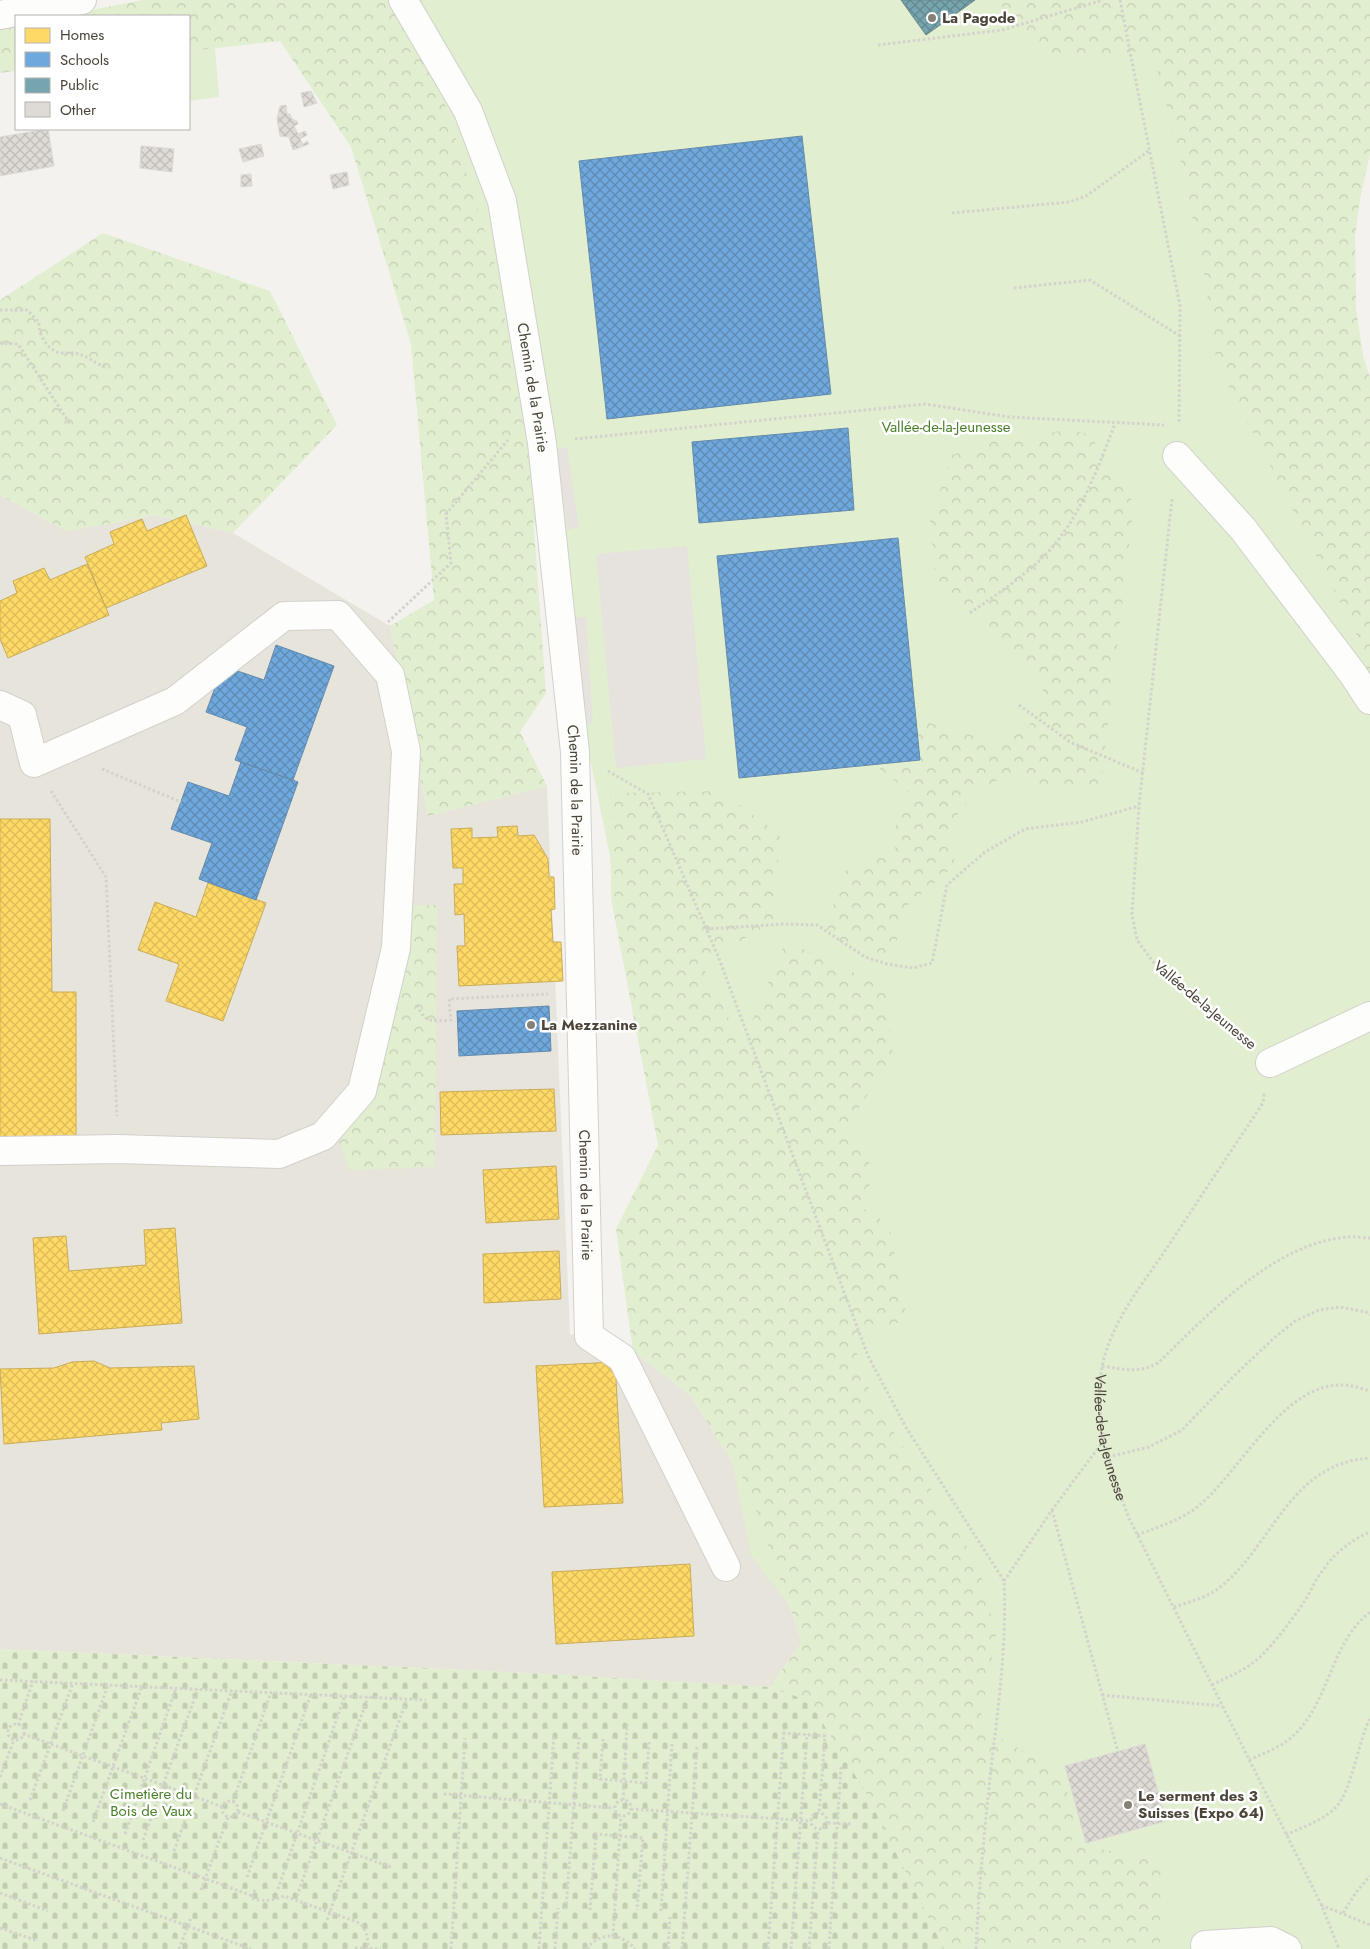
<svg xmlns="http://www.w3.org/2000/svg" width="1370" height="1949" viewBox="0 0 1370 1949" font-family="Jost,sans-serif">
<defs>
<pattern id="forest-crowns" width="20" height="18" patternUnits="userSpaceOnUse" patternTransform="scale(1.25)"><rect width="20" height="18" fill="#e1eecf"/><path d="M2 6a3 3 0 1 1 6 0M12 15a3 3 0 1 1 6 0" fill="none" stroke="#c3cdb2"/></pattern>
<pattern id="cemetery-stones" width="16" height="16" patternUnits="userSpaceOnUse" patternTransform="scale(1.25)"><rect width="16" height="16" fill="#e1eecf"/><path d="M2 7V4a2 2 0 0 1 4 0v3zM10 15v-3a2 2 0 0 1 4 0v3z" fill="#c3cdb2"/></pattern>
<pattern id="homes-cross-hatch" width="8" height="8" patternUnits="userSpaceOnUse" patternTransform="scale(1.25)"><rect width="8" height="8" fill="#ffd966"/><path d="M0 0l8 8M0 8l8-8" fill="none" stroke="#dcbb59"/></pattern>
<pattern id="schools-cross-hatch" width="8" height="8" patternUnits="userSpaceOnUse" patternTransform="scale(1.25)"><rect width="8" height="8" fill="#6fa8dc"/><path d="M0 0l8 8M0 8l8-8" fill="none" stroke="#5d8ab3"/></pattern>
<pattern id="public-cross-hatch" width="8" height="8" patternUnits="userSpaceOnUse" patternTransform="scale(1.25)"><rect width="8" height="8" fill="#76a5af"/><path d="M0 0l8 8M0 8l8-8" fill="none" stroke="#63888f"/></pattern>
<pattern id="building-cross-hatch" width="8" height="8" patternUnits="userSpaceOnUse" patternTransform="scale(1.25)"><rect width="8" height="8" fill="#dedbd6"/><path d="M0 0l8 8M0 8l8-8" fill="none" stroke="#c0bdb8"/></pattern>
</defs>
<rect width="100%" height="100%" fill="#f4f2ee"/>
<path fill="#e7e4dc" d="M0,495L67,531L156,515L233,533L390,626L428,816L547,786L570,1334L633,1351L691,1396L748,1487L802,1642L770,1687L489,1671L0,1649Z"/>
<path fill="#e1eecf" d="M384,0H1370V153L1360,198L1355,236L1356,309L1363,356L1370,378V1949H990L989,1868L751,1555L562,619Z
M215,48L219,97L189,101V51Z"/>
<path fill="url(#forest-crowns)" d="M142,0H387L437,79L496,268L529,461L546,693L520,732L547,786L428,816L390,626L434,600L411,344L351,147L280,41L189,51V16H62Z
M997,0H1370V153L1360,198L1355,236L1356,309L1363,356L1370,378V690L1365,682V651L1265,455L1217,365L1204,272L1181,162L1152,50L1047,61Z
M16,25V71L0,73V29Z
M103,233L270,291L337,425L233,533L156,515L67,531L0,495V300Z
M1070,429L1090,435L1134,504L1101,784L1047,786L1024,778L999,779L975,792L958,813L951,838L955,866L905,907L893,957L825,937L842,872L895,852L896,812L919,800L874,764L916,719L995,742L1026,730L1045,702L1041,682L990,632L986,602L960,606L936,582L930,520L952,455L994,441L1035,436Z
M721,791L780,835L773,922L701,963L742,1045L786,941L885,987L893,1056L848,1125L875,1173L860,1206L889,1225L907,1319L854,1340L862,1376L898,1440L917,1467L979,1567L996,1636L979,1726L1062,1773L1073,1814L1072,1844L1161,1860L1160,1949H852L489,1671L770,1687L802,1642L748,1487L691,1396L633,1351L616,1229L658,1145L611,898L610,793Z
M407,905H437L435,1167L350,1170L337,1136Z"/>
<path fill="url(#cemetery-stones)" d="M0,1649L489,1671L770,1687L809,1701L866,1793L944,1949H0Z"/>
<path fill="#e6e3df" d="M567,447L579,527L568,530L556,449Z
M687,546L706,759L616,768L596,554Z
M570,617H586L593,723L578,725Z"/>
<path fill="url(#homes-cross-hatch)" stroke="#c9ac58" d="M186,515L207,566L106,608L85,557L114,544L110,532L142,519L147,531Z
M87,564L109,615L8,658L0,639V601L17,593L13,581L44,568L50,580Z
M0,819H50L52,992H76V1138H0Z
M517,826L518,836L534,835L548,859L549,877H554L555,909L551,910L553,942H561L563,981L459,986L457,946H465L464,914L455,915L454,884H463V868H453L451,829L472,828V838L498,837L497,827Z
M208,883L266,903L223,1021L166,1001L179,964L138,950L155,902L196,917Z
M554,1089L556,1131L441,1135L440,1092Z
M556,1166L559,1219L486,1223L483,1170Z
M175,1228L182,1323L39,1334L33,1238L66,1236L69,1271L146,1265L144,1230Z
M559,1251L561,1299L484,1303L483,1254Z
M94,1361L110,1368L194,1366L199,1419L161,1423L162,1430L4,1444L0,1369L54,1368L72,1362Z
M615,1362L623,1503L544,1507L536,1366Z
M690,1564L694,1636L556,1644L552,1572Z"/>
<path fill="url(#schools-cross-hatch)" stroke="#648aab" d="M802,136L831,394L607,419L579,161Z
M848,428L854,510L699,523L692,442Z
M898,538L920,760L739,778L717,556Z
M276,645L334,666L293,780L235,760L247,727L206,712L223,666L264,680Z
M241,762L298,782L256,900L199,879L212,843L171,829L188,782L229,796Z
M549,1006L551,1051L459,1056L457,1011Z"/>
<path fill="url(#public-cross-hatch)" stroke="#69888c" d="M901,0H975L926,35Z"/>
<path fill="url(#building-cross-hatch)" stroke="#dcd9d4" d="M311,91L317,103L304,107L301,93Z
M286,105L287,114H290L292,119L297,121L298,124L294,126L298,134L305,131L307,135L300,139L303,144L307,141L309,144L293,150L289,137L280,136L277,119L280,106Z
M48,129L54,166L0,176V137Z
M261,144L264,156L243,162L239,149Z
M141,146L174,149L172,172L140,168Z
M347,172L349,185L333,189L330,175Z
M251,174L252,186L241,187V175Z
M1145,1744L1166,1821L1086,1843L1065,1766Z"/>
<g fill="none" stroke-linecap="round" stroke-linejoin="round">
<defs>
<g id="minor">
<path id="s2" d="M403,0L468,111L502,201L542,443L575,752L589,1336L622,1358L726,1567"/>
<path d="M0,15L82,0"/>
<path d="M1177,456L1243,529L1353,674L1370,700"/>
<path d="M0,705L22,715L34,763L175,701L284,616L338,615L390,675L406,751L396,948L362,1091L323,1136L279,1154L118,1149L0,1151"/>
<path d="M1270,1063L1370,1016"/>
<path d="M1205,1945L1271,1941L1287,1949"/>
</g>
</defs>
<use href="#minor" stroke="#d2d0cb" stroke-width="30"/>
<g stroke="#d3d2cc" stroke-width="3" stroke-dasharray="2.5 2.5" stroke-linecap="butt">
<path d="M1120,0L1180,306L1179,423"/>
<path d="M878,45L1002,30L1103,0"/>
<path d="M952,213L1069,202L1086,196L1150,150"/>
<path d="M1014,288L1090,280L1180,336"/>
<path d="M0,310H27L39,322C38,334 47,349 59,353C66,354 73,352 79,354C89,357 97,365 108,368"/>
<path d="M0,343L18,344L70,424"/>
<path d="M575,439L925,404L1009,417L1164,425"/>
<path d="M1172,499L1139,806L1132,914L1137,940L1156,966L1249,1039"/>
<path d="M970,613C997,594 1025,576 1048,552C1080,518 1098,467 1115,424"/>
<path d="M388,622L451,563L446,514L508,440"/>
<path d="M1019,705L1070,742L1143,773"/>
<path d="M102,769L181,802"/>
<path d="M608,771L648,794L718,956L868,1356L907,1429L1004,1581C1007,1640 999,1701 992,1760C985,1823 979,1886 976,1949"/>
<path d="M51,791L106,877L117,1116"/>
<path d="M706,929L784,924L817,925L865,957L887,964L913,968L932,963L947,885L985,852L1025,829L1082,822L1139,806"/>
<path d="M417,1005C426,1024 431,1021 451,1020L449,999L548,994"/>
<path id="s1" d="M1264,1094L1263,1103C1231,1151 1199,1199 1167,1248C1142,1285 1111,1322 1102,1367C1093,1419 1110,1470 1129,1518L1321,1904L1339,1949"/>
<path d="M1102,1366C1124,1369 1138,1374 1158,1363C1209,1314 1272,1244 1347,1237C1354,1236 1363,1238 1370,1238"/>
<path d="M1108,1457L1149,1447L1182,1430L1235,1375L1274,1338L1295,1321L1319,1310L1340,1307L1366,1312L1370,1315"/>
<path d="M1052,1510L1118,1752"/>
<path d="M1137,1535C1158,1527 1178,1521 1196,1508C1239,1475 1282,1382 1344,1385C1353,1385 1362,1389 1370,1391"/>
<path d="M1004,1581L1052,1510L1104,1440"/>
<path d="M1174,1607C1189,1602 1206,1598 1219,1588C1274,1545 1288,1464 1370,1458"/>
<path d="M0,1680L426,1700"/>
<path d="M1212,1685C1229,1676 1247,1670 1261,1656C1277,1640 1291,1621 1304,1602C1310,1593 1314,1582 1321,1573C1332,1555 1351,1540 1370,1532"/>
<path d="M1102,1695L1222,1706"/>
<circle cx="16" cy="1732" r="8"/>
<path d="M18,1725L33,1681"/>
<path d="M783,1733L825,1736L819,1813"/>
<path d="M23,1734L223,1807"/>
<path d="M603,1739L600,1779L646,1783L649,1742"/>
<path d="M1249,1760C1264,1753 1281,1747 1293,1736C1330,1702 1330,1643 1370,1612"/>
<path d="M0,1777L14,1740"/>
<path d="M444,1794L614,1808"/>
<circle cx="623" cy="1808" r="8"/>
<path d="M30,1800L73,1683"/>
<path d="M623,1800L627,1724"/>
<circle cx="230" cy="1809" r="8"/>
<path d="M233,1802L271,1692"/>
<path d="M0,1804L253,1896"/>
<path d="M631,1809L811,1821"/>
<path d="M63,1811L108,1685"/>
<path d="M238,1812L391,1867"/>
<circle cx="819" cy="1821" r="8"/>
<path d="M93,1822L142,1686"/>
<path d="M828,1823L852,1824"/>
<path d="M125,1834L176,1688"/>
<path d="M1286,1835C1303,1827 1324,1820 1337,1806C1351,1791 1359,1740 1370,1718"/>
<path d="M143,1840L198,1689"/>
<path d="M174,1851L232,1690"/>
<path d="M0,1858L251,1949"/>
<path d="M247,1877L311,1694"/>
<path d="M278,1889L345,1695"/>
<path d="M201,1890L228,1817"/>
<path d="M255,1890L251,1898C263,1902 273,1901 284,1896L357,1922C367,1928 368,1938 368,1949"/>
<path d="M0,1893L48,1911"/>
<path d="M297,1896L368,1697"/>
<path d="M1321,1905L1370,1925"/>
<path d="M566,1909L579,1737"/>
<path d="M590,1910L596,1834L643,1838L637,1910"/>
<path d="M661,1911L672,1744"/>
<path d="M1343,1913L1357,1891L1370,1876"/>
<path d="M327,1920L407,1699"/>
<path d="M0,1928L38,1941"/>
<path d="M613,1936L621,1816"/>
<path d="M355,1948L381,1949"/>
<path d="M179,1949L191,1918"/>
<path d="M451,1949L465,1738"/>
<path d="M539,1949L554,1735"/>
<path d="M555,1949L558,1908"/>
<path d="M587,1949C599,1931 623,1933 635,1949"/>
<path d="M668,1949L670,1917"/>
<path d="M682,1949L697,1747"/>
<path d="M768,1949L784,1729"/>
<path d="M791,1949L807,1734"/>
<path d="M809,1949L818,1830"/>
<path d="M829,1949L841,1767"/>
</g>
<use href="#minor" stroke="#fdfdfc" stroke-width="28"/>
</g>
<g fill="#868178" stroke="#fff" stroke-width="2">
<circle cx="932" cy="18" r="5"/>
<circle cx="531" cy="1025" r="5"/>
<circle cx="1128" cy="1805" r="5"/>
</g>
<g text-anchor="middle" stroke-width="5" stroke-linejoin="round" paint-order="stroke">
<g font-size="15" font-weight="bold" fill="#4b4439" stroke="#fff" text-anchor="start">
<text x="942" y="23">La Pagode</text>
<text x="541" y="1030">La Mezzanine</text>
<text x="1138" y="1801">Le serment des 3<tspan x="1138" dy="17">Suisses (Expo 64)</tspan></text>
</g>
<g font-size="15" fill="#4b4439" stroke="#fff">
<text dy="5" stroke="none"><textPath href="#s2" startOffset="414">Chemin de la Prairie</textPath></text>
<text dy="5" stroke="none"><textPath href="#s2" startOffset="819">Chemin de la Prairie</textPath></text>
<text transform="translate(1205 1005) rotate(40)" y="5">Vallée-de-la-Jeunesse</text>
<text dy="5" stroke="none"><textPath href="#s2" startOffset="1224">Chemin de la Prairie</textPath></text>
<text dy="5" stroke="none"><textPath href="#s1" startOffset="391">Vallée-de-la-Jeunesse</textPath></text>
</g>
<g font-size="15" fill="#4a7f2a" stroke="#fff">
<text x="946" y="432">Vallée-de-la-Jeunesse</text>
<text x="151" y="1799">Cimetière du<tspan x="151" dy="17">Bois de Vaux</tspan></text>
</g>
</g>
<rect x="15" y="15" width="175" height="115" fill="#ffffff" stroke="#b7b4b0"/>
<rect x="25" y="28" width="25" height="15" fill="#ffd966" stroke="#b7b4b0"/>
<text x="60" y="40" font-size="15" fill="#4b4439">Homes</text>
<rect x="25" y="52" width="25" height="15" fill="#6fa8dc" stroke="#b7b4b0"/>
<text x="60" y="65" font-size="15" fill="#4b4439">Schools</text>
<rect x="25" y="78" width="25" height="15" fill="#76a5af" stroke="#b7b4b0"/>
<text x="60" y="90" font-size="15" fill="#4b4439">Public</text>
<rect x="25" y="102" width="25" height="15" fill="#dedbd6" stroke="#b7b4b0"/>
<text x="60" y="115" font-size="15" fill="#4b4439">Other</text>
</svg>
